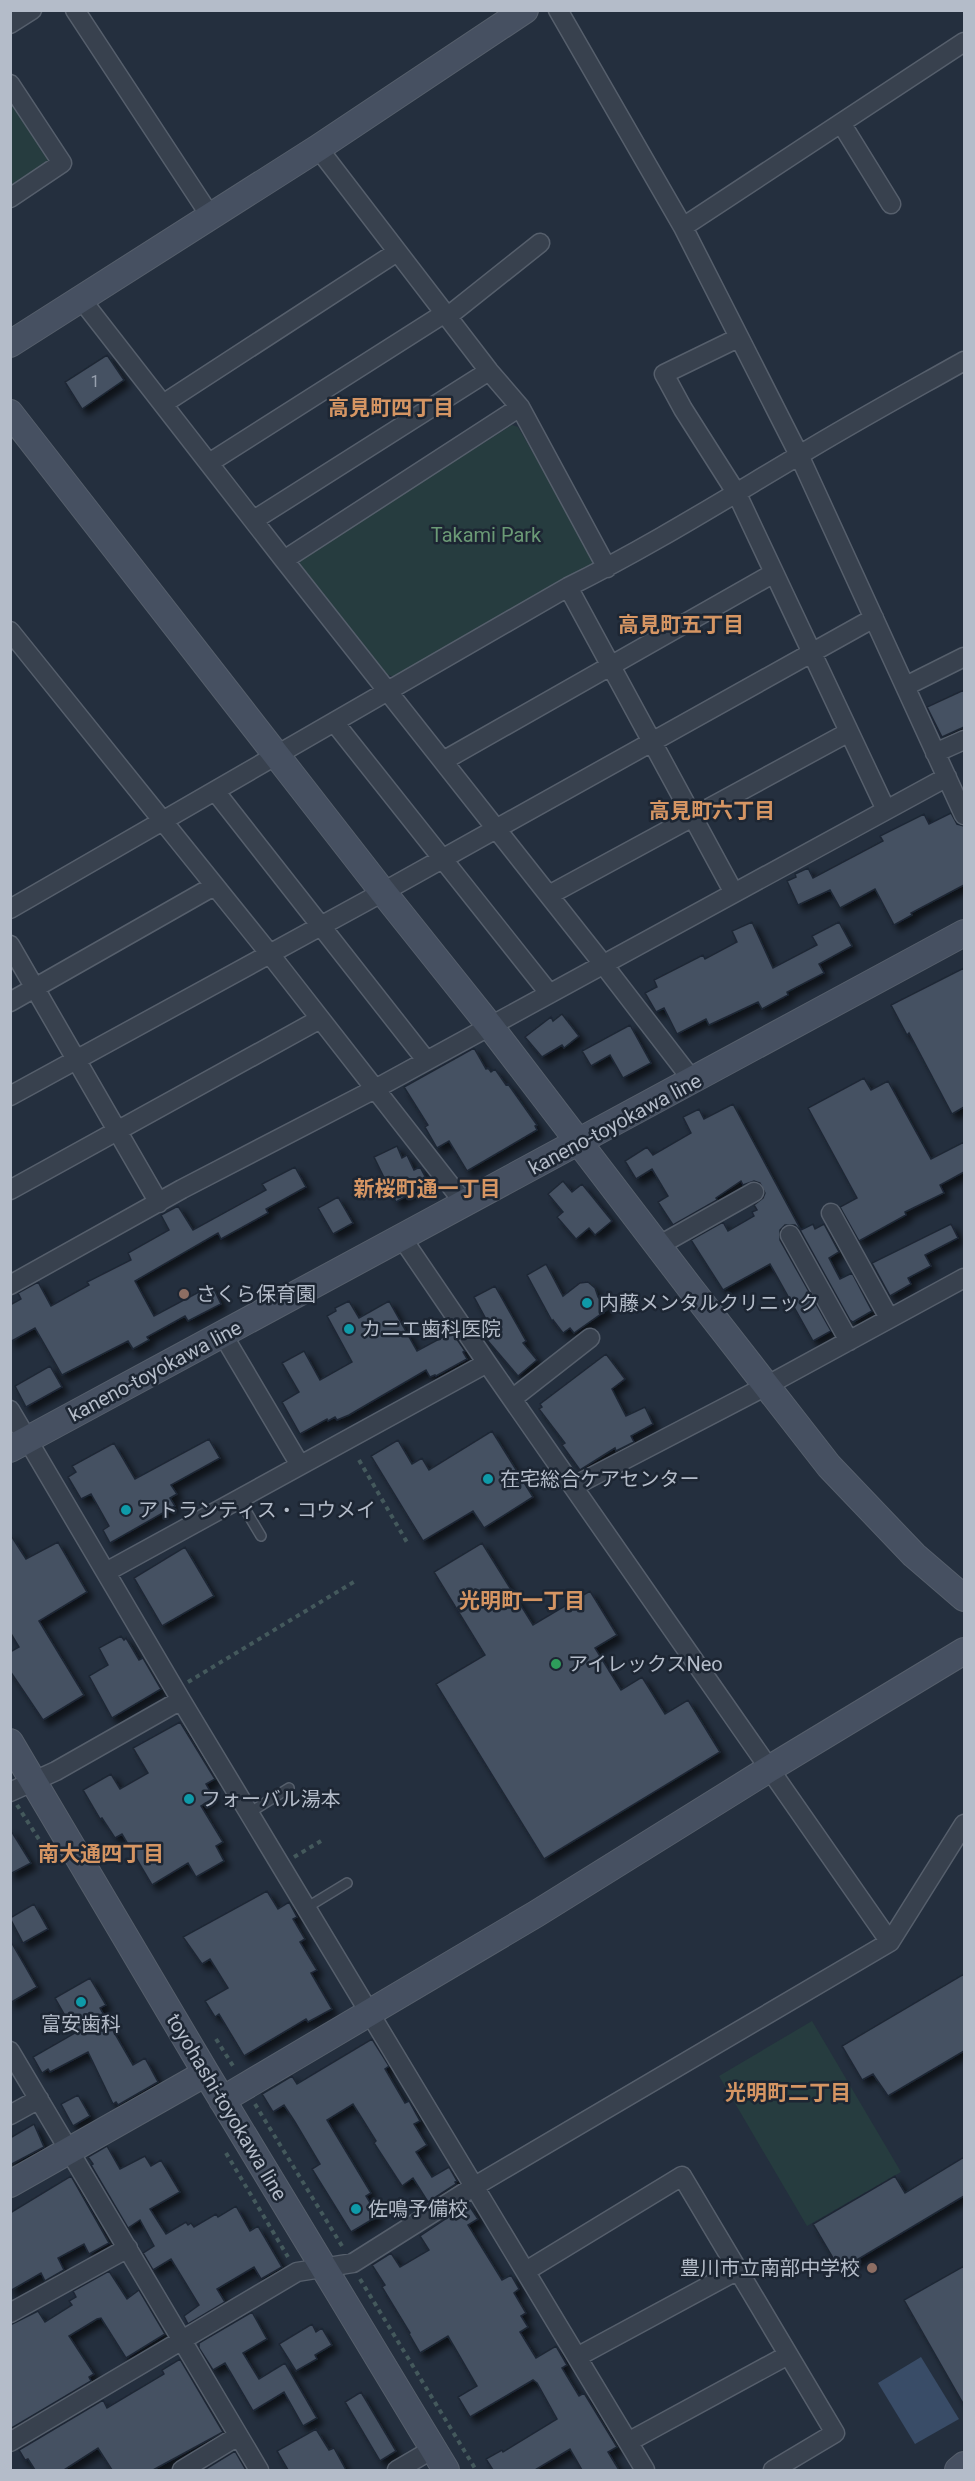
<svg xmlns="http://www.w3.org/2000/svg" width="975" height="2481" viewBox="0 0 975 2481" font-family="Roboto,'Noto Sans JP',sans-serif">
<defs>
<filter id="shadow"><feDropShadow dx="5.5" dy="5.5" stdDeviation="3" flood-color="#0009"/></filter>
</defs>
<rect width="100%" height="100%" fill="#242f3e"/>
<path fill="#263c3f" d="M15,103L53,162L11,190L10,106Z
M512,425L518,427L595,560L593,565L394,677L386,674L299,567L300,559Z
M812,2021L901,2172L807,2226L719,2076Z"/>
<path fill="#394c67" d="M921,2357L959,2419L915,2444L878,2383Z"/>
<path fill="#455162" stroke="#1f2835" stroke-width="1.5" filter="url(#shadow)" d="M107,355L124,380L82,409L65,382Z
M964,690V727L942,737L927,707Z
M951,813L957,824L964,826V885L911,913L912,915L894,925L875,889L840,908L830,890L798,905L787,881L796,877L795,874L808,868L813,878L883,841L880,836L924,814L929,824Z
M752,922L773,968L817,945L812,936L839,922L852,946L819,964L824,973L787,992L788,995L762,1009L758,1002L709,1025L706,1019L677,1034L664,1008L656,1012L645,993L657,987L654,980L703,955L705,959L737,942L732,931Z
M964,968V1107L952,1114L909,1033L907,1035L891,1005Z
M562,1014L579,1036L564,1048L562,1045L542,1057L525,1037L551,1017L553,1021Z
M630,1025L651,1063L623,1078L610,1055L591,1066L582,1051Z
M474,1048L486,1069L488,1068L491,1072L495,1069L506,1085L508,1084L537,1125L535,1126L537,1130L467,1171L449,1141L437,1148L425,1127L428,1125L404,1087Z
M864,1078L871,1090L888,1081L931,1159L964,1142V1172L940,1185L944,1193L905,1212L906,1215L859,1241L840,1207L857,1198L808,1108Z
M733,1104L801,1230L813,1224L815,1229L824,1224L839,1252L829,1258L840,1279L852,1273L872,1311L853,1322L850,1320L800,1230L795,1225H785L780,1230V1240L831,1331L813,1341L770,1264L723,1290L691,1240L723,1222L728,1231L754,1216L752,1212L757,1210L754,1205L763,1198L765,1193L760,1183L754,1181L743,1185L741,1181L716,1198L717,1200L673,1225L658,1202L668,1196L652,1169L636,1179L625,1161L647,1147L653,1155L691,1133L683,1117L699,1109L704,1119Z
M397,1146L402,1158L407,1155L414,1170L420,1167L429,1184L396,1202L374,1157Z
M295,1167L306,1187L266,1209L268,1213L221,1239L218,1233L135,1281L154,1316L212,1285L221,1304L188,1321L185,1316L147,1337L149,1340L133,1349L128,1341L62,1375L35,1328L10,1342V1305L21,1299L18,1293L38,1282L51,1306L89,1285L87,1282L131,1260L128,1253L169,1230L161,1215L178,1206L193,1230L266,1190L262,1184Z
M563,1181L572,1192L582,1184L612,1221L595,1235L589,1228L576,1239L557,1217L563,1212L548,1194Z
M338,1197L353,1223L333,1234L318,1208Z
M951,1224L958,1238L925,1255L931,1266L908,1278L911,1284L890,1296L872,1263Z
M546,1264L563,1296L580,1283L588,1282L595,1288L598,1297L608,1309L574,1333L570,1328L563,1333L553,1320L552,1321L527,1275Z
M495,1286L526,1341L523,1343L537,1360L518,1376L476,1327L487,1321L474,1297Z
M349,1301L359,1318L389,1301L417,1351L452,1332L465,1351L463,1352L467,1359L436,1376L435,1375L430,1377L426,1370L349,1415L337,1420L335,1417L328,1421L327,1419L300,1434L282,1402L299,1392L282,1363L304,1351L320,1380L352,1362L327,1316L336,1311L335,1308Z
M606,1354L625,1379L612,1389L626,1416L645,1407L653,1424L631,1436L634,1442L616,1451L615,1448L580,1470L562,1445L565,1443L539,1409L542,1407L540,1404Z
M50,1366L62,1387L26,1407L15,1386Z
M492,1431L533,1497L484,1528L473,1511L423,1541L371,1456L398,1440L412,1464L422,1458L429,1470Z
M209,1439L220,1458L171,1485L177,1494L170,1498L175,1506L110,1543L103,1530L109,1526L91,1494L81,1499L68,1477L76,1472L72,1466L114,1443L135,1479Z
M10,1534L26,1559L58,1542L87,1592L39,1621L84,1695L43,1720L10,1671V1652L19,1647L10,1632Z
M482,1543L533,1625L590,1591L617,1635L595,1648L621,1690L642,1677L665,1714L688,1700L720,1752L544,1859L436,1684L485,1655L434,1572Z
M185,1547L214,1596L162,1626L134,1578Z
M121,1636L124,1640L126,1638L139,1660L143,1658L161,1689L112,1718L89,1676L108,1665L99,1648Z
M180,1722L215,1779L206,1784L214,1798L201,1806L223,1842L216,1846L224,1861L196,1877L188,1863L152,1885L122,1834L115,1838L102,1818L100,1819L83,1790L111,1774L120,1789L148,1773L133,1748Z
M10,1829L31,1863L10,1874Z
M267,1891L278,1909L289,1902L297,1917L293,1919L305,1939L300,1942L317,1970L311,1973L332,2009L308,2022L306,2019L244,2056L219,2014L215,2017L205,2001L228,1988L210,1959L202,1964L183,1937Z
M34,1904L48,1929L23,1943L10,1918Z
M10,1940L37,1987L10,2003Z
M964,1974V2051L888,2096L873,2074L862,2080L842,2046Z
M90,1978L106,2005L100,2008L133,2065L145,2058L158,2082L118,2105L116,2102L113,2104L88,2052L50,2072L48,2069L42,2073L33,2057L75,2033L55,1998Z
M372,2039L389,2066L385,2069L405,2103L409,2101L420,2121L414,2124L427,2145L416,2152L432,2177L449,2167L457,2181L455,2182L456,2184L428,2202L413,2178L402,2186L374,2143L376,2141L353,2104L327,2120L371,2193L366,2196L378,2216L351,2232L312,2169L320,2164L295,2122L284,2105L273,2112L262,2094L292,2076L297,2084Z
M78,2095L90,2116L73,2126L61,2104Z
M34,2124L44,2147L10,2165V2138Z
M107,2146L120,2169L145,2156L151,2166L161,2160L180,2192L150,2209L166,2234L186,2222L188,2225L191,2223L194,2227L216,2214L218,2217L236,2206L250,2231L258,2226L282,2267L261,2279L254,2267L217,2289L225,2302L188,2324L184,2316L199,2305L171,2259L153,2270L143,2253L154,2246L140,2220L128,2228L91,2165L93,2164L88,2157Z
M964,2157V2196L840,2270L813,2224L895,2176L905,2193Z
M71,2176L109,2243L89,2254L84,2244L58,2258L64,2270L45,2281L41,2273L10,2291V2213Z
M468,2204L478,2219L468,2225L502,2280L511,2275L519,2289L514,2293L526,2313L521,2316L528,2327L520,2332L536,2358L556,2346L567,2365L562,2368L579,2396L584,2393L617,2447L608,2452L619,2470H582L570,2449L535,2470H493L486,2459L502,2450L503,2452L557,2419L537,2383L533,2380L470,2417L458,2397L477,2386L448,2336L420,2353L409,2334L410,2333L382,2287L385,2285L372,2265L391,2253L400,2267L429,2250L420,2236Z
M964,2266V2405L904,2300Z
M109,2271L127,2299L139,2290L165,2334L126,2358L101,2318L97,2319L69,2336L94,2374L89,2377L91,2381L10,2429V2325L38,2311L45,2322L72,2305L69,2301L76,2297L73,2291Z
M252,2312L267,2339L243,2353L259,2379L285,2363L317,2418L303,2426L284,2392L253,2411L225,2363L213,2370L199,2348V2343Z
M312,2324L316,2332L322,2328L332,2345L315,2355L317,2359L296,2371L279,2344Z
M180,2359L223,2432L153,2470H112L98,2448L64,2470H35L28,2459L25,2460L19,2450L103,2400L107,2408L164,2374L162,2370Z
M361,2392L396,2451L380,2461L345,2402Z
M316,2429L329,2450L334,2448L346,2470H288L277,2451Z
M235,2451L246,2470H204Z"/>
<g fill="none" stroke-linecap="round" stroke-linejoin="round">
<defs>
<path id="lane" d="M239,1499L261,1536
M249,1813L289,1788
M306,1908L347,1883"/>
<path id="street" d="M75,10L211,217
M558,10L683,227L799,455L964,815
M10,24L32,10
M10,84L62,163L10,198
M841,123L891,204
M318,148L489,371L520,407L607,568
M683,227L964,42
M81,299L284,560L603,964L693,1081
M447,317L540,243
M738,338L664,374L683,409L737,494L886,810
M163,404L397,252
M209,463L445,313
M254,520L489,371
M284,560L520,407
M568,587L734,893
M10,631L269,953L465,1204
M906,686L964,657
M334,722L549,993
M935,753L964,740
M443,761L774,573
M215,791L426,1060
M549,895L849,732
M10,909L568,587C647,548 722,501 798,456C852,423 909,392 964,361
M10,945L159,1203
M10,1002L214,886
M10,1096L383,892L874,618
M10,1190L320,1019
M831,1213L889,1318
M790,1235L849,1341
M402,1238L487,1363L890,1942
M658,1246L754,1192
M10,1285L182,1189L375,1089L947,777
M223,1335L300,1465
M512,1399L590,1338
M10,1410L181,1700L645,2470
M574,1486L766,1386L964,1278
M106,1572L487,1363
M10,1792L56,1771L181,1700
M10,2051L259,2470
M10,2115L39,2099
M526,2271L682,2176L835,2433L773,2470
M10,2313L128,2248
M577,2357L738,2270
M10,2442L297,2272L353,2263L475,2186L890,1942L964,1824
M628,2442L788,2355
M182,2470L238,2436
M397,2470L433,2449"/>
<path id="secondary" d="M10,344L318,148L525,10
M10,413L383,892L490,1026L691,1289L829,1466L914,1555L964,1598
M10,1449L964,933
M10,1742L206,2073L446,2470
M222,2100L536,1914L769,1769L964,1651
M10,2184L206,2073
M958,2470L964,2465"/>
</defs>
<use href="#lane" stroke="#565f6c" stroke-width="12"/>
<use href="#street" stroke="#565f6c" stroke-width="21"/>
<use href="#secondary" stroke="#565f6c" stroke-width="28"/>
<path stroke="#44595c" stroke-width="4" stroke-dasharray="4.5 4.5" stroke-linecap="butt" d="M359,1460L408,1544
M188,1682L357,1580
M17,1805L47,1852
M294,1857L321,1841
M216,2039L235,2069
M255,2104L342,2246
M226,2153L288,2257
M360,2279L476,2470"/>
<use href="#lane" stroke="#38414e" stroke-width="9"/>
<use href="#street" stroke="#38414e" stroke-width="18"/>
<use href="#secondary" stroke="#465061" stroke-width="26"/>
</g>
<g fill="#8d6e63" stroke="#1d2633" stroke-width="2">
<circle cx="184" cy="1294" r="6"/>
<circle cx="872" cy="2268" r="6"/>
</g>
<g fill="#0f9aa8" stroke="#1d2633" stroke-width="2">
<circle cx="587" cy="1303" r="6"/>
<circle cx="349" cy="1329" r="6"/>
<circle cx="488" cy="1479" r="6"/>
<circle cx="126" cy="1510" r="6"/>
<circle cx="189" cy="1799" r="6"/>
<circle cx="81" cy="2002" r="6"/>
<circle cx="356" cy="2209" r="6"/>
</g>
<circle fill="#2e9e5b" stroke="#1d2633" stroke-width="2" cx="556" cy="1664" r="6"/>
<g text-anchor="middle" stroke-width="5" stroke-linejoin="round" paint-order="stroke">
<g font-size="16" fill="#98a1af">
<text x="95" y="387">1</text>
</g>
<g font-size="20" fill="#6b9a76" stroke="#1d2633">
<text x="486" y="542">Takami Park</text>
</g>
<g font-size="20" fill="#b4bcc9" stroke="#1d2633">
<text transform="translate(615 1124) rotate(-28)" y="7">kaneno-toyokawa line</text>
<text transform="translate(155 1371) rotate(-28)" y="7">kaneno-toyokawa line</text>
<text transform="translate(227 2107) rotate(59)" y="7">toyohashi-toyokawa line</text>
</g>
<g font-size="20" fill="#b4bcc9" stroke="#1d2633" text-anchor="start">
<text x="196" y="1301">さくら保育園</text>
<text x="599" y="1310">内藤メンタルクリニック</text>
<text x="361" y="1336">カニエ歯科医院</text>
<text x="500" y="1486">在宅総合ケアセンター</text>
<text x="138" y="1517">アトランティス・コウメイ</text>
<text x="568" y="1671">アイレックスNeo</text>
<text x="201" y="1806">フォーバル湯本</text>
<text x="81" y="2031" text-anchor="middle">富安歯科</text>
<text x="368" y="2216">佐鳴予備校</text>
<text x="860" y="2275" text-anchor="end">豊川市立南部中学校</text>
</g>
<g font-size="21" font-weight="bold" fill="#d59563" stroke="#1d2633">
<text x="391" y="415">高見町四丁目</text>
<text x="681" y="632">高見町五丁目</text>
<text x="712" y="818">高見町六丁目</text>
<text x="427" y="1196">新桜町通一丁目</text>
<text x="522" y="1608">光明町一丁目</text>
<text x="101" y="1861">南大通四丁目</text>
<text x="788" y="2100">光明町二丁目</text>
</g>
</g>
<rect width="975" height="2481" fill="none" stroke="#b4bcc9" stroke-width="24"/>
</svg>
